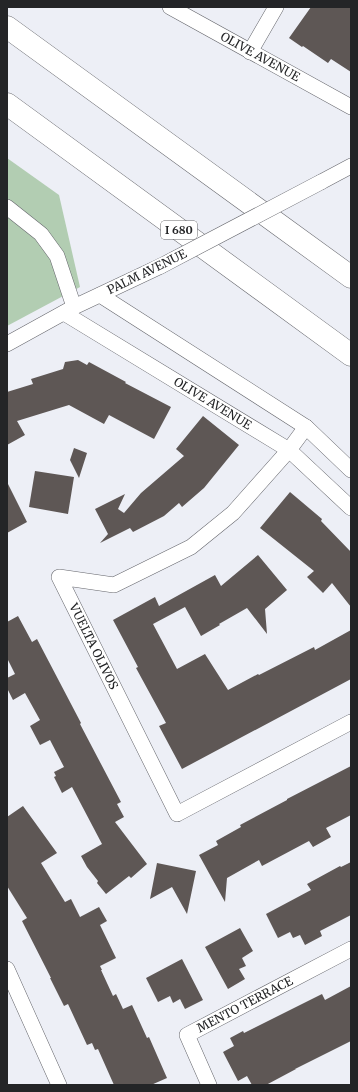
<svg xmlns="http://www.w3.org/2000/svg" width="358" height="1092" viewBox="0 0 358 1092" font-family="Merriweather,serif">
<rect width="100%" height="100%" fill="#edeff6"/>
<path fill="#b2cdb2" d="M7,158L59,195L80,287L7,326Z"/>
<path fill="#5e5755" d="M311,7H351V72L331,59L328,63L303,46L302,47L289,38Z
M78,360L87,365L89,362L126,382L125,383L171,407L154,439L109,415L104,424L69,405L17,421L25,435L7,445V392L33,384L31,379L63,369L65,362Z
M203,416L239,445L204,488L182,507L179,503L164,516L133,532L130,528L100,543L108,534L95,509L125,494L118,509L124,513L141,493L184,456L176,449Z
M74,448L87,453L79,478L70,460Z
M35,471L74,477L68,514L29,507Z
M7,482L27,522L7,533Z
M290,492L322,519L321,521L351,552V607L332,583L323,593L307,577L314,571L260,528Z
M258,555L287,590L265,609L267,634L247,608L219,624L220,625L201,636L185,607L153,624L177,669L205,654L228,690L258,674L259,675L314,647L315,650L351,630V679L182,769L159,726L166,723L136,668L138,667L113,620L155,597L159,606L215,575L221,586Z
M18,616L32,642L37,639L81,723L80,724L121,802L117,804L124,817L115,822L147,864L131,878L129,876L106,894L97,883L98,881L87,867L81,856L102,844L72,787L62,793L54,777L56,776L54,772L64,767L50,740L40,745L30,726L40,720L25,693L13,700L7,688V678L15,674L7,658V622Z
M351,766V815L326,828L331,837L313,847L309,841L262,866L259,860L227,878L225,902L199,855L218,845L216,841L241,827L240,825L287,800V799Z
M23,806L57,853L41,863L65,902L71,899L80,917L99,907L107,921L100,925L116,958L100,966L102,970H101L113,996L116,994L123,1009L132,1005L147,1038L149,1037L167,1078L151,1085H114L98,1049L95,1050L92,1043L87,1045L68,1004L64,1006L50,978H51L22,921L27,918L7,886V817Z
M351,862V915L320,931L322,936L305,945L300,935L293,938L290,932L278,938L266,914L311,890L307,884L340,866L341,867Z
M157,863L196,871L187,914L172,887L150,899Z
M240,928L253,951L242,958L246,966L239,969L245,979L228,989L205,947Z
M182,959L203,1000L185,1009L180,999L173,1003L170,996L158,1002L146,978Z
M351,986V1041L295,1069H296L266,1085H252L247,1076L238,1081L223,1052L234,1046L230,1038L243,1031L244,1033L322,994L325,1000Z"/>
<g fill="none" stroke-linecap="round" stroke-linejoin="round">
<defs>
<g id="minor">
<path id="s1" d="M170,7L351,107"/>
<path d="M250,52L276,7"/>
<path d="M321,182L351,166"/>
<path d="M7,207L41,234L57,256L74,307"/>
<path d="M100,295L306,427L351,470"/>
<path id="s2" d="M64,313L289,450L351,508"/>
<path d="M7,344L74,307L161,266"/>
<path id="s3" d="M306,427L289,450L233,513L191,547L114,585L59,577L177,814L351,722"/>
<path d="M7,969L59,1085"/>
<path id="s4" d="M209,1085L187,1035L351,949"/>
</g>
<path id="motorway" d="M7,27L351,277
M7,104L351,355"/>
</defs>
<use href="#minor" stroke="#65666c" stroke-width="16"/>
<use href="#motorway" stroke="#65666c" stroke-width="23"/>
<use href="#minor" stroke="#fff" stroke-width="15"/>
<use href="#motorway" stroke="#fff" stroke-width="22"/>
<defs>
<path id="minor-bridge" d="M161,266L321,182"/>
</defs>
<use href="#minor-bridge" stroke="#65666c" stroke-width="16" stroke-linecap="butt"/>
<use href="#minor-bridge" stroke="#fff" stroke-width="15"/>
</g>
<g text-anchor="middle" stroke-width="4" stroke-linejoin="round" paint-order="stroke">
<rect fill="#fff" stroke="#666668" stroke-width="1" x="161" y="221" width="36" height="18" rx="3"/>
<g font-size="11" font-weight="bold" fill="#242527">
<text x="179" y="234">I 680</text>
</g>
<g font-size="12" fill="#242527" stroke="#fff">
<text dy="4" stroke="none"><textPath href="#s1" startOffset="103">OLIVE AVENUE</textPath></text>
<text transform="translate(147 272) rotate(-26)" y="4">PALM AVENUE</text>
<text dy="4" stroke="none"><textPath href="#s2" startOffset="174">OLIVE AVENUE</textPath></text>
<text dy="4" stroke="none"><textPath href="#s3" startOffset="386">VUELTA OLIVOS</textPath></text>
<text dy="4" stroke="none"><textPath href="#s4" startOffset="120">MENTO TERRACE</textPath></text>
</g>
</g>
<rect width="358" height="1092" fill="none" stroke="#242527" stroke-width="16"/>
</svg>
